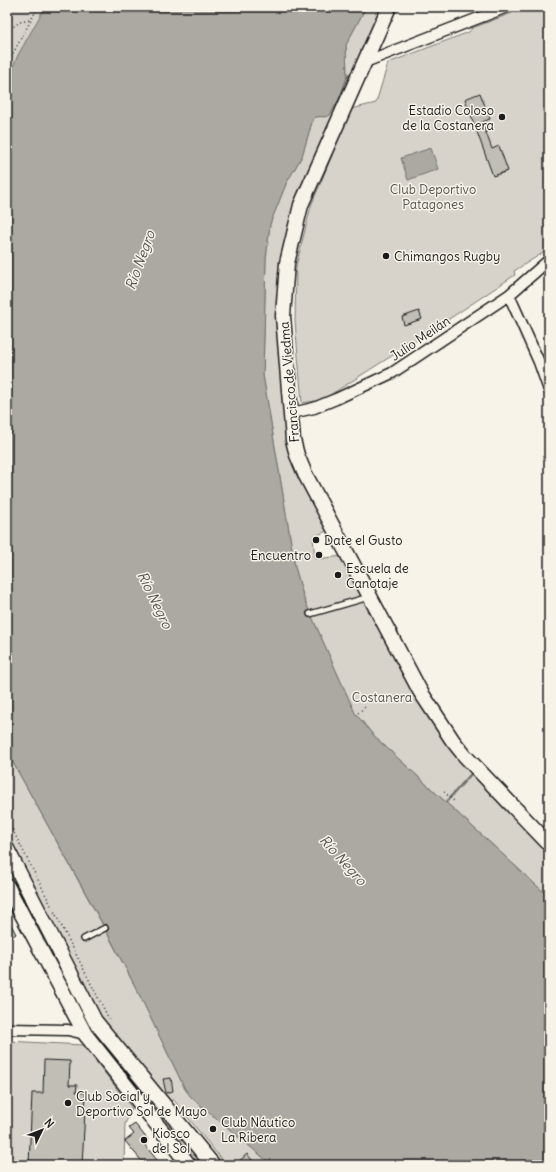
<svg xmlns="http://www.w3.org/2000/svg" width="556" height="1172" viewBox="0 0 556 1172" font-family="Delius,sans-serif">
<rect width="100%" height="100%" fill="#f7f3e8"/>
<filter id="ink" filterUnits="userSpaceOnUse"><feTurbulence type="fractalNoise" baseFrequency=".025" numOctaves="2"/><feDisplacementMap in="SourceGraphic" scale="8" xChannelSelector="R" yChannelSelector="G"/><feConvolveMatrix kernelMatrix="1 2 1 2 8 2 1 2 1" color-interpolation-filters="sRGB"/></filter>
<g filter="url(#ink)">
<path fill="#d7d3cb" stroke="#7a7874" d="M7,7H68L7,147Z
M366,7H383L282,262L288,444L329,530L313,537L315,559L344,556L463,761L549,851V897L375,737L355,713L304,599L295,567L263,375L266,259L270,224L286,184L302,156L313,119C318,114 324,119 330,115L339,99L347,77L346,45Z
M528,7H549V249L514,271L515,275L428,333L322,400L302,403L295,321L296,266L311,206L351,109L376,103L388,63L469,32L472,28Z
M7,751L11,759L100,920L139,994L185,1089L192,1098L265,1159L275,1165H226L173,1099L167,1105L98,1020L7,841Z
M7,1041L83,1045L132,1108L125,1124L124,1165H7Z
M124,1065L207,1165H195L119,1069L121,1066Z"/>
<path fill="#aca9a2" stroke="#72716c" d="M45,7H366L346,45L347,77L339,99L330,115C324,119 318,114 313,119L302,156L286,184L270,224L266,259L263,375L295,567L304,599L355,713L375,737L549,897V1165H275L265,1159L192,1098L185,1089L139,994L105,928L11,759L7,750V81L18,55Z
M431,148L438,169L408,180L401,158Z"/>
<g fill="none" stroke-linecap="round" stroke-linejoin="round">
<path stroke="#72716c" stroke-width="2.5" d="M347,77L355,69
M446,802L471,774"/>
</g>
<path fill="#c0beb5" stroke="#1c1c1c" d="M480,93L490,119L482,122L492,149L499,146L508,171L493,176L465,99Z
M419,311L422,319L404,325L402,317Z
M7,917L16,934L7,940Z
M44,1060L70,1061L69,1085H77L76,1092L86,1093L82,1165H29L32,1093H43Z
M171,1078L173,1091L166,1093L163,1079Z
M135,1124L148,1140L144,1144L161,1165H145L125,1141L134,1134L129,1128Z
M247,1154L256,1165H235Z"/>
<g fill="none" stroke-linecap="round" stroke-linejoin="round">
<defs>
<path id="lane" d="M310,614L369,597
M84,939L105,928"/>
<path id="street" d="M365,62L507,7
M509,295L539,362L549,390
M292,413L314,408L336,399L392,373L509,295L549,260
M7,1029L68,1030L85,1034"/>
<path id="secondary" d="M389,7L301,205L287,263L283,316L293,440L297,455L305,474L420,691L453,741L465,756L549,844
M7,849L95,1021L213,1165
M7,886L85,1034L189,1165"/>
</defs>
<use href="#lane" stroke="#1c1c1c" stroke-width="8"/>
<use href="#street" stroke="#1c1c1c" stroke-width="13"/>
<use href="#secondary" stroke="#1c1c1c" stroke-width="17"/>
<path stroke="#1c1c1c" stroke-width="1.5" stroke-dasharray="1 3" stroke-linecap="butt" d="M7,31L20,22L30,20
M7,68L9,61L38,7
M358,713L366,706
M444,792L454,801
M7,819L109,1019"/>
<use href="#lane" stroke="#f7f3e8" stroke-width="5"/>
<use href="#street" stroke="#f7f3e8" stroke-width="10"/>
<use href="#secondary" stroke="#f7f3e8" stroke-width="14"/>
</g>
</g>
<g fill="#1c1c1c" stroke="#f7f3e8" stroke-width="1.5">
<circle cx="502" cy="117" r="4"/>
<circle cx="386" cy="256" r="4"/>
<circle cx="316" cy="540" r="4"/>
<circle cx="319" cy="555" r="4"/>
<circle cx="338" cy="575" r="4"/>
<circle cx="68" cy="1103" r="4"/>
<circle cx="213" cy="1129" r="4"/>
<circle cx="144" cy="1140" r="4"/>
</g>
<g text-anchor="middle" stroke-width="3" stroke-linejoin="round" paint-order="stroke">
<g font-size="13" fill="#1c1c1c" stroke="#f7f3e8" text-anchor="start">
<text x="494" y="115" text-anchor="end">Estadio Coloso<tspan x="494" dy="15">de la Costanera</tspan></text>
<text x="394" y="261">Chimangos Rugby</text>
<text x="324" y="545">Date el Gusto</text>
<text x="311" y="560" text-anchor="end">Encuentro</text>
<text x="346" y="573">Escuela de<tspan x="346" dy="15">Canotaje</tspan></text>
<text x="76" y="1101">Club Social y<tspan x="76" dy="15">Deportivo Sol de Mayo</tspan></text>
<text x="221" y="1127">Club Náutico<tspan x="221" dy="15">La Ribera</tspan></text>
<text x="152" y="1138">Kiosco<tspan x="152" dy="15">del Sol</tspan></text>
</g>
<g font-size="13" fill="#545351" stroke="#f7f3e8">
<text x="433" y="194">Club Deportivo<tspan x="433" dy="15">Patagones</tspan></text>
<text x="382" y="702">Costanera</text>
</g>
<g font-size="13" fill="#1c1c1c" stroke="#f7f3e8">
<text transform="translate(420 338) rotate(-34)" y="5">Julio Meilán</text>
<text transform="translate(289 382) rotate(-95)" y="5">Francisco de Viedma</text>
</g>
<g font-size="14" font-style="italic" fill="#565452" stroke="#f7f3e8">
<text transform="translate(140 260) rotate(-70)" y="5">Río Negro</text>
<text transform="translate(155 600) rotate(64)" y="5">Río Negro</text>
<text transform="translate(343 860) rotate(48)" y="5">Río Negro</text>
</g>
</g>
<rect width="556" height="1172" fill="none" stroke="#f7f3e8" stroke-width="24"/>
<rect x="12" y="12" width="532" height="1148" fill="none" stroke="#1c1c1c" stroke-width="1.5" filter="url(#ink)"/>
<g transform="translate(42 1130) rotate(47)" stroke="#f7f3e8" stroke-width="3" paint-order="stroke">
<path d="M0-3L7 15L0 10L-7 15Z" fill="#1c1c1c"/>
<text y="-6" font-size="11" font-weight="bold" text-anchor="middle" fill="#1c1c1c">N</text>
</g>
</svg>
